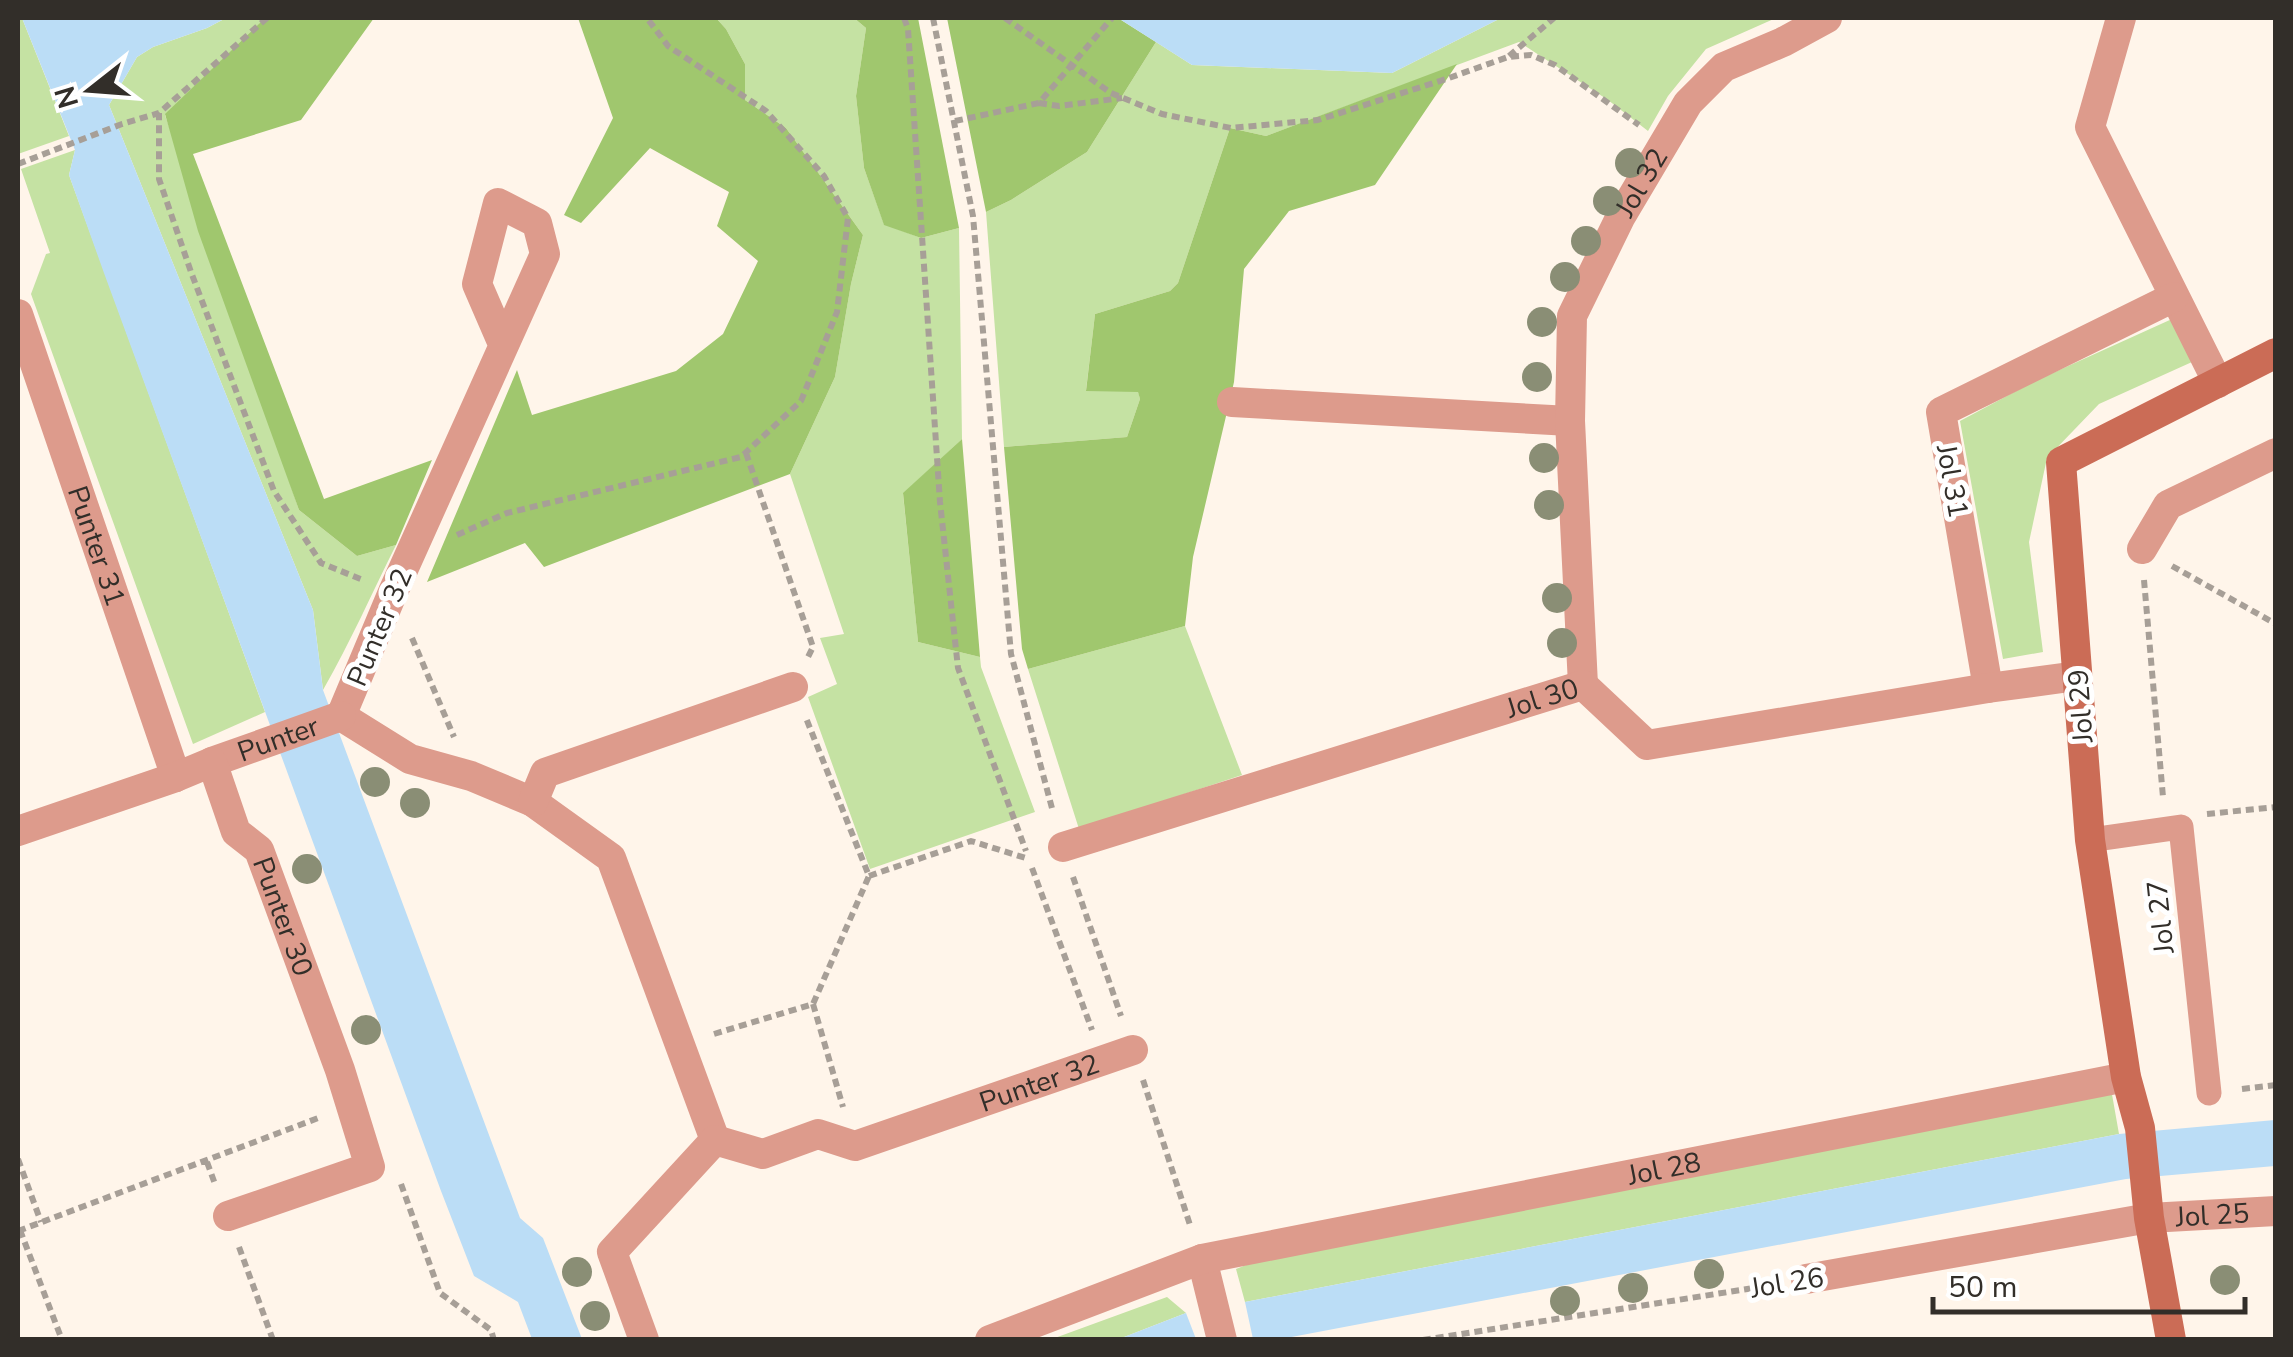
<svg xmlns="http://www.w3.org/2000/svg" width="2293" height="1357" viewBox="0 0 2293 1357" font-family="'Nunito Sans',sans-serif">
<rect width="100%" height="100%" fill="#fff5ea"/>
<path fill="#c5e2a3" d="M18,18H22L69,136L18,154Z
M226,18H265L165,115L299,510L357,556L396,545C372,593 350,643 323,690L313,610L109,105L137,57L153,47L207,28Z
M716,18H854L866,28L856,96L864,168L884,224L921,238L959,228L962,439L903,494L918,642L980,657L981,667L1035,812L870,869L808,697L837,684L820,638L844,634L790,474L835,377L851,284L863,235L786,128L745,100V64L726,29Z
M1501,18H1776L1706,49L1668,96L1648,131L1608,100L1519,42L1266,136L1230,128L1178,283L1170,291L1095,314L1086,390L1138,391L1140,399L1127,437L1004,447L986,212L1011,200L1087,152L1156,42L1192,65L1392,73Z
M75,150L69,175L265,712L193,744L31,294L46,254L50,253L21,169Z
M2172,319L2192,362L2099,404L2047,458L2029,542L2043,652L2003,659L1960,421L2035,381Z
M1185,626L1242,775L1079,829L1028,669Z
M2110,1083L2119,1134L1245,1302L1236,1269L1274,1254Z
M1167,1297L1186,1313L1119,1339H1052Z"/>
<path fill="#a0c76e" d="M265,18H374L301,120L193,154L324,499L432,460L396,545L357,556L299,510L198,231L165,114Z
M578,18H716L726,29L745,64V100L786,128L863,235L851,284L835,377L790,474L544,567L525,543L427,582L517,370L532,415L676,371L723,334L758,261L717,226L729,192L650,148L581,223L564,215L613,118Z
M854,18H918L959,228L921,238L884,225L864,168L856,96L866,28Z
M947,18H1118L1156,42L1087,152L1011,200L986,212Z
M1457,64L1375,185L1289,211L1244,269L1234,382L1193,557L1185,626L1028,669L1022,649L1004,447L1127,437L1140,399L1138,392L1086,391L1095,314L1170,291L1178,283L1230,128L1266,136Z
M962,439L980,657L918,642L903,493Z"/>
<path fill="#bbddf6" d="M22,18H226L207,28L153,47L137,57L109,105L313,610L323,690L520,1218L543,1238L582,1339H532L518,1302L474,1276L441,1191L104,273L69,175L75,150Z
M1118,18H1501L1392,73L1192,65Z
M2275,1120V1166L2126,1179L1281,1339H1253L1245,1302L2119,1134Z
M1186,1313L1196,1339H1119Z"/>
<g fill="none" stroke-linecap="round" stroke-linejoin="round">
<path stroke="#a79f97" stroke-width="6" stroke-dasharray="8 5" stroke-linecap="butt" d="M267,18L159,113V179L191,272L274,491L321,563L363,580
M904,18L908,29L940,502L958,668L1026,851
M933,18L973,216L1011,654L1053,812
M1005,18L1111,93L1162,114L1231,128L1318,120L1446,79L1508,57L1531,55L1555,65L1639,125
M1509,56L1554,18
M1039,103L1059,106L1122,98
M955,121L1039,103L1112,18
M18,164L122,124L159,113
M746,453L813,647L808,657
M457,535L507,513L741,457L801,401L837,312L848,218L824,176L766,111L668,46L647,18
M2172,566L2276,624
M2144,580L2163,797
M412,638L454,737
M2207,814L2276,807
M1032,868L1092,1030
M869,876L971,841L1029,859
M1073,877L1121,1016
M813,1004L843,1107
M714,1034L813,1004L869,876L806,718
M1143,1080L1190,1225
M2242,1089L2276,1085
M18,1159L41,1222
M207,1162L215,1184
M401,1184L440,1293L491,1330L494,1340
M20,1230L62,1340
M18,1231L321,1117
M239,1247L273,1340
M1423,1340L1773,1285"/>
<path stroke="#dd9b8c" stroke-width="25" d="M2090,840L2181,827L2209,1093"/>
<g stroke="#dd9b8c" stroke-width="30">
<path d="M2121,18L2090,127L2218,383"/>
<path id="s1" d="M18,314L176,777"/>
<path d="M503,344L477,284L498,203L537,223L545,254L393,592L341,716L410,759L471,776L533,802L611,858L715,1140"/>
<path d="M1232,402L1570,421"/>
<path d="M2142,549L2168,505L2276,453"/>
<path id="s2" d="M1583,685L1570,421L1572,316L1621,216L1688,103L1724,67L1783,42L1827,18"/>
<path d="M1988,688L1941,412L2174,297"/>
<path id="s3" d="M212,762L341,716"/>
<path d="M533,802L545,773L793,687"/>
<path id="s4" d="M18,831L176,777L212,762L236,832L259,850L340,1070L370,1167L228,1216"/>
<path id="s5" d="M1063,847L1583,685L1647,745L1988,688L2077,676"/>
<path d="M1202,1259L1222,1340"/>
<path id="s6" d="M1806,1279L2149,1218L2276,1211"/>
<path id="s7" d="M644,1340L612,1252L715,1140L763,1154L818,1134L855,1146L1133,1050"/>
<path id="s8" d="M990,1340L1202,1259L2126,1077"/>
</g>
<path stroke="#cb6c56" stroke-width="30" d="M2171,1340L2149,1218L2140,1128L2126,1077L2090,840L2061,462L2276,353"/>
</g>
<g fill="#8a8e75">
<circle cx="1630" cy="163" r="15"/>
<circle cx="1608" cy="201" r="15"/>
<circle cx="1586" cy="241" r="15"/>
<circle cx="1565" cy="277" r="15"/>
<circle cx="1542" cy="322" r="15"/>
<circle cx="1537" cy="377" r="15"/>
<circle cx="1544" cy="458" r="15"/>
<circle cx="1549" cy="505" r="15"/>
<circle cx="1557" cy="598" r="15"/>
<circle cx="1562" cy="643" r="15"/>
<circle cx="375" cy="782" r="15"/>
<circle cx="415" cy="803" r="15"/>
<circle cx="307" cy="869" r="15"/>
<circle cx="366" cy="1030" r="15"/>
<circle cx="577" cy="1272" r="15"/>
<circle cx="1709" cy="1274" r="15"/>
<circle cx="2225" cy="1280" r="15"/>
<circle cx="1633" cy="1288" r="15"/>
<circle cx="1565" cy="1301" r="15"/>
<circle cx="595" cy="1316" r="15"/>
</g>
<g text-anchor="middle" stroke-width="10" stroke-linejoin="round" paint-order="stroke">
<g font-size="28" fill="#322e29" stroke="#fff">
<text dy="10" stroke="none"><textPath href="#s2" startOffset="520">Jol 32</textPath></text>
<text transform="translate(1953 481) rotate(80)" y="10">Jol 31</text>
<text dy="10" stroke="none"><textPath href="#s1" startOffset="245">Punter 31</textPath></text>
<text transform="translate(379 627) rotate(-67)" y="10">Punter 32</text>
<text dy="10" stroke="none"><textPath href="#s5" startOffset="502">Jol 30</textPath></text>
<text transform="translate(2080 706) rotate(-94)" y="10">Jol 29</text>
<text dy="10" stroke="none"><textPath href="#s3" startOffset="70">Punter</textPath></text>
<text transform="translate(2160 917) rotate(-96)" y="10">Jol 27</text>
<text dy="10" stroke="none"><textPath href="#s4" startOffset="380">Punter 30</textPath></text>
<text dy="10" stroke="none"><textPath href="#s7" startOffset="588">Punter 32</textPath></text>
<text dy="10" stroke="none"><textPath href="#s8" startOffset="698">Jol 28</textPath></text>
<text dy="10" stroke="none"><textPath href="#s6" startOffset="412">Jol 25</textPath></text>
<text transform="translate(1787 1282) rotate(-9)" y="10">Jol 26</text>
</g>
</g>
<rect width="2293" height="1357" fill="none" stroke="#322e29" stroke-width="40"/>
<g transform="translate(90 90) rotate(253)" stroke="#ffffff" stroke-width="8" paint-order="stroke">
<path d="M0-8L18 38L0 25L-18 38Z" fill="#322e29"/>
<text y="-15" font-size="28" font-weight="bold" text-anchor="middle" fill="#322e29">N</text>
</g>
<path d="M1933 1297v15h312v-15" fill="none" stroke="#322e29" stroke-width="5"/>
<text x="1948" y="1297" font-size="30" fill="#322e29" stroke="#ffffff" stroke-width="8" paint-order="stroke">50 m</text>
</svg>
